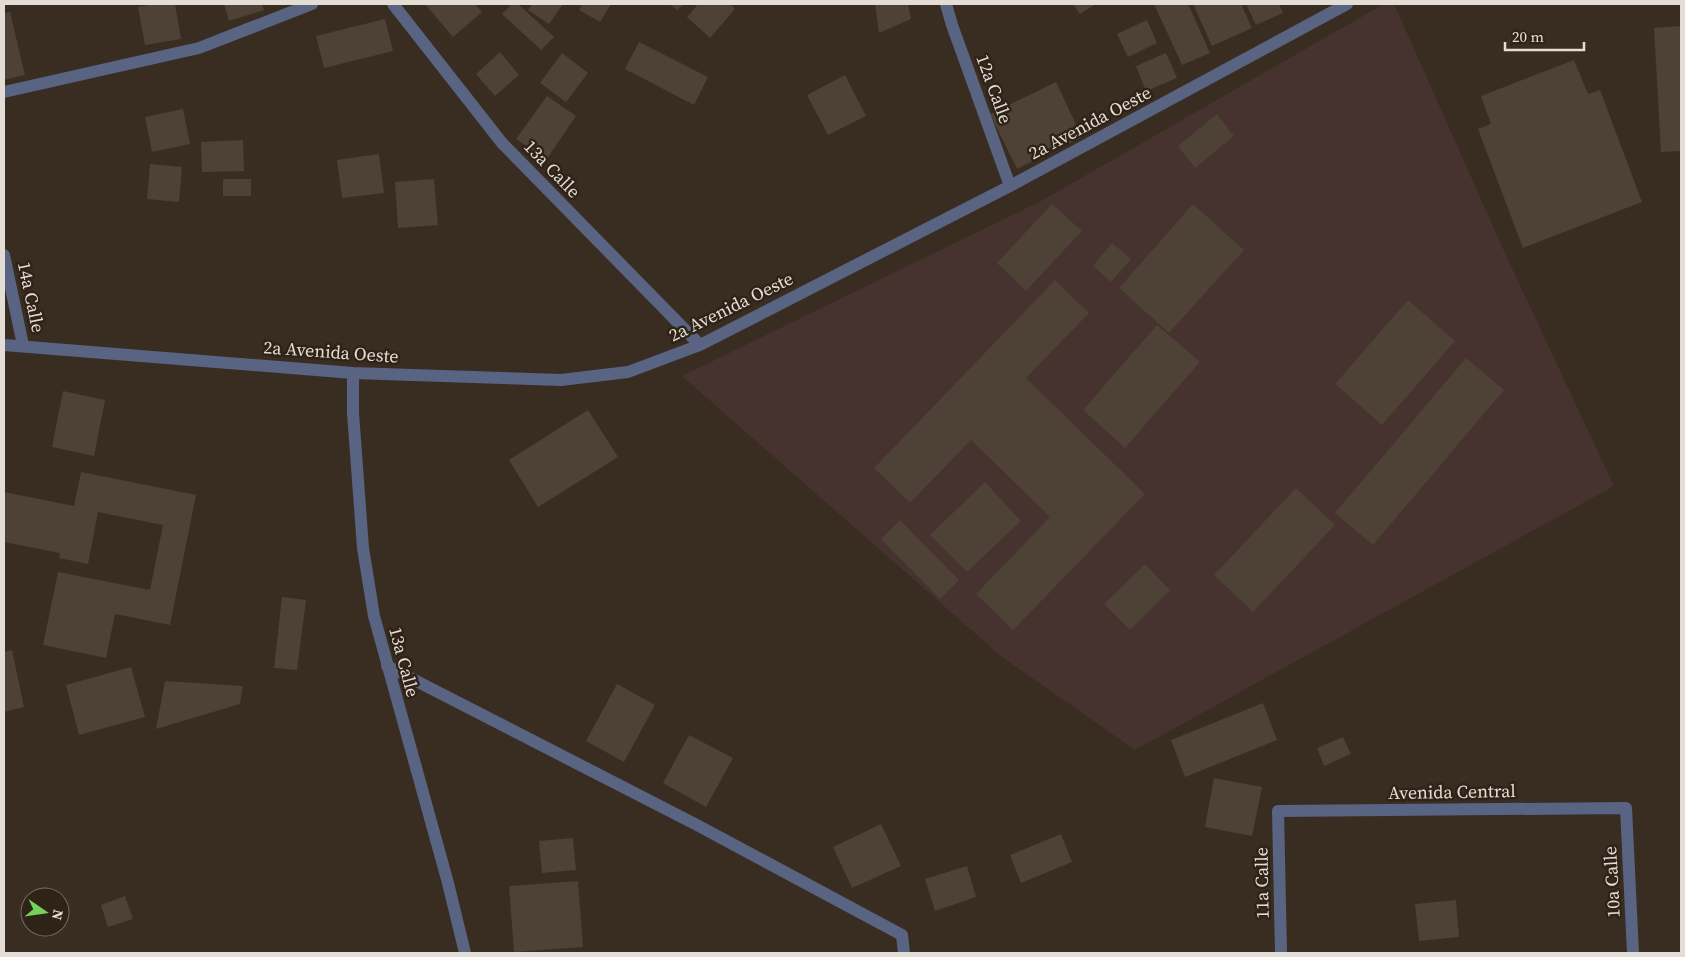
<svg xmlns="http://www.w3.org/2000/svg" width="1685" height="957" viewBox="0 0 1685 957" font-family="'Source Serif 4',serif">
<rect width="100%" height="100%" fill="#392d22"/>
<path fill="#46322e" d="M1384,4H1394L1504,251L1614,486L1135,750L1002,657L682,376L1041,201Z"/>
<path fill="#4e4135" d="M154,4H175L181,39L145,45L138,7Z
M224,4H262L264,10L229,21Z
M425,4H475L482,12L453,37Z
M512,4H518L554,37L541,50L502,14Z
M532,4H563L549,24L528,10Z
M582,4H611L600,22L579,10Z
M670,4H684L677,10Z
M698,4H730L735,9L710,38L687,17Z
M875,4H908L911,19L879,33Z
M1073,4H1096L1080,14Z
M1154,4H1188L1210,53L1182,65Z
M1193,4H1241L1252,28L1212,46Z
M1246,4H1279L1283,13L1256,25Z
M10,12L25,75L4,80V13Z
M385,19L393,51L324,68L316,36Z
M1147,20L1157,43L1128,57L1117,34Z
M1681,26V151L1661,152L1654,28Z
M639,42L708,77L694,105L625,69Z
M500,52L519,75L495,96L476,74Z
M562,53L588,73L566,102L540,83Z
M1166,53L1177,78L1146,91L1136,66Z
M1574,60L1588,94L1600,90L1642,202L1523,248L1478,129L1491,124L1481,96Z
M845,75L866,116L828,135L807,95Z
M1056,82L1082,137L1017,169L990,114Z
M547,96L576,116L546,160L516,139Z
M183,109L190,144L152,152L145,117Z
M1217,114L1234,136L1195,168L1178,146Z
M243,140L244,171L202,172L201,142Z
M379,154L384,193L342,198L337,160Z
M150,164L182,167L179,202L147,199Z
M223,179H251V196H223Z
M434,179L438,225L398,228L395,182Z
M1052,204L1082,231L1026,291L997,263Z
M1193,204L1244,250L1169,333L1119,288Z
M1112,243L1131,259L1111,282L1093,266Z
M1055,280L1089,313L1026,378L1145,494L1013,630L976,594L1050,517L971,440L910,503L874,468Z
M1408,300L1455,341L1382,425L1335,384Z
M1157,325L1200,362L1125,448L1083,410Z
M1466,358L1504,390L1373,545L1335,513Z
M63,391L105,400L94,456L52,447Z
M588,410L618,457L538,507L509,460Z
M81,472L196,495L170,625L115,614L106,658L43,645L58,572L150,590L163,525L98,512L88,564L59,558L60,553L4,542V492L74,506Z
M985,482L1021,521L967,572L930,535Z
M1296,488L1335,525L1253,612L1214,575Z
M900,520L959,580L940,599L881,539Z
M1145,564L1170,590L1130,630L1104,604Z
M282,597L306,600L297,670L274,668Z
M12,650L24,707L4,712V652Z
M131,667L145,717L79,735L66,685Z
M165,681L243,686L240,704L156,729Z
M617,684L655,705L624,762L586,741Z
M1263,703L1277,740L1185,777L1171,740Z
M689,735L733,758L706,807L663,783Z
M1343,737L1351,754L1324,766L1317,748Z
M1214,778L1262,787L1252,836L1205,827Z
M881,824L901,866L852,888L833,847Z
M1061,834L1072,862L1021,883L1010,855Z
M573,838L576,870L542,873L539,841Z
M967,866L976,897L935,911L925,879Z
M578,881L583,947L514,952L509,886Z
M125,896L133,919L108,927L101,905Z
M1456,900L1459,937L1419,941L1415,904Z"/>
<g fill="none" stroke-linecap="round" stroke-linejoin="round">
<path stroke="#596382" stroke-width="12" d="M393,4L502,143L700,345
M946,4L952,25L1010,186
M4,92L199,48L312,4
M4,255L23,345
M4,345L353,373L561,380L628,372L700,345L1010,186L1347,4
M353,373V413L363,548L374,616L448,883L465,953
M387,666L697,825L902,935L904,953
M1281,953L1278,811L1626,808L1633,953"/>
</g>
<g text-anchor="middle" stroke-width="5" stroke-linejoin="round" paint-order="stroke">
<g font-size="18" fill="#e4ddd5" stroke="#2f2318">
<text transform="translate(994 89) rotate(70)" y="6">12a Calle</text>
<text transform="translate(1090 123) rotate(-28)" y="6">2a Avenida Oeste</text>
<text transform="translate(552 169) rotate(46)" y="6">13a Calle</text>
<text transform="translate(31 297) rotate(78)" y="6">14a Calle</text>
<text transform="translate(731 307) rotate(-26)" y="6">2a Avenida Oeste</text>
<text transform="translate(331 352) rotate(4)" y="6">2a Avenida Oeste</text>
<text transform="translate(404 662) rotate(75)" y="6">13a Calle</text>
<text transform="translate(1452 792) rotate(-1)" y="6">Avenida Central</text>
<text transform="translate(1612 882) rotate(-93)" y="6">10a Calle</text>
<text transform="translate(1262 883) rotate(-91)" y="6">11a Calle</text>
</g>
</g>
<rect width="1685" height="957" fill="none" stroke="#e4ddd5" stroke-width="10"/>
<g transform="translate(45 912) rotate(103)"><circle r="24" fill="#2f2318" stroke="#776d64"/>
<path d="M0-4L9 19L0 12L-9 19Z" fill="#73d25c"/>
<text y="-8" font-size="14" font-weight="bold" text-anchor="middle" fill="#e4ddd5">N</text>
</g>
<path d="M1505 42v8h79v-8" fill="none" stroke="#e4ddd5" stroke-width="2.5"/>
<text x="1512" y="42" font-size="15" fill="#e4ddd5" stroke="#2f2318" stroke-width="4" paint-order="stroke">20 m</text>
</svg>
